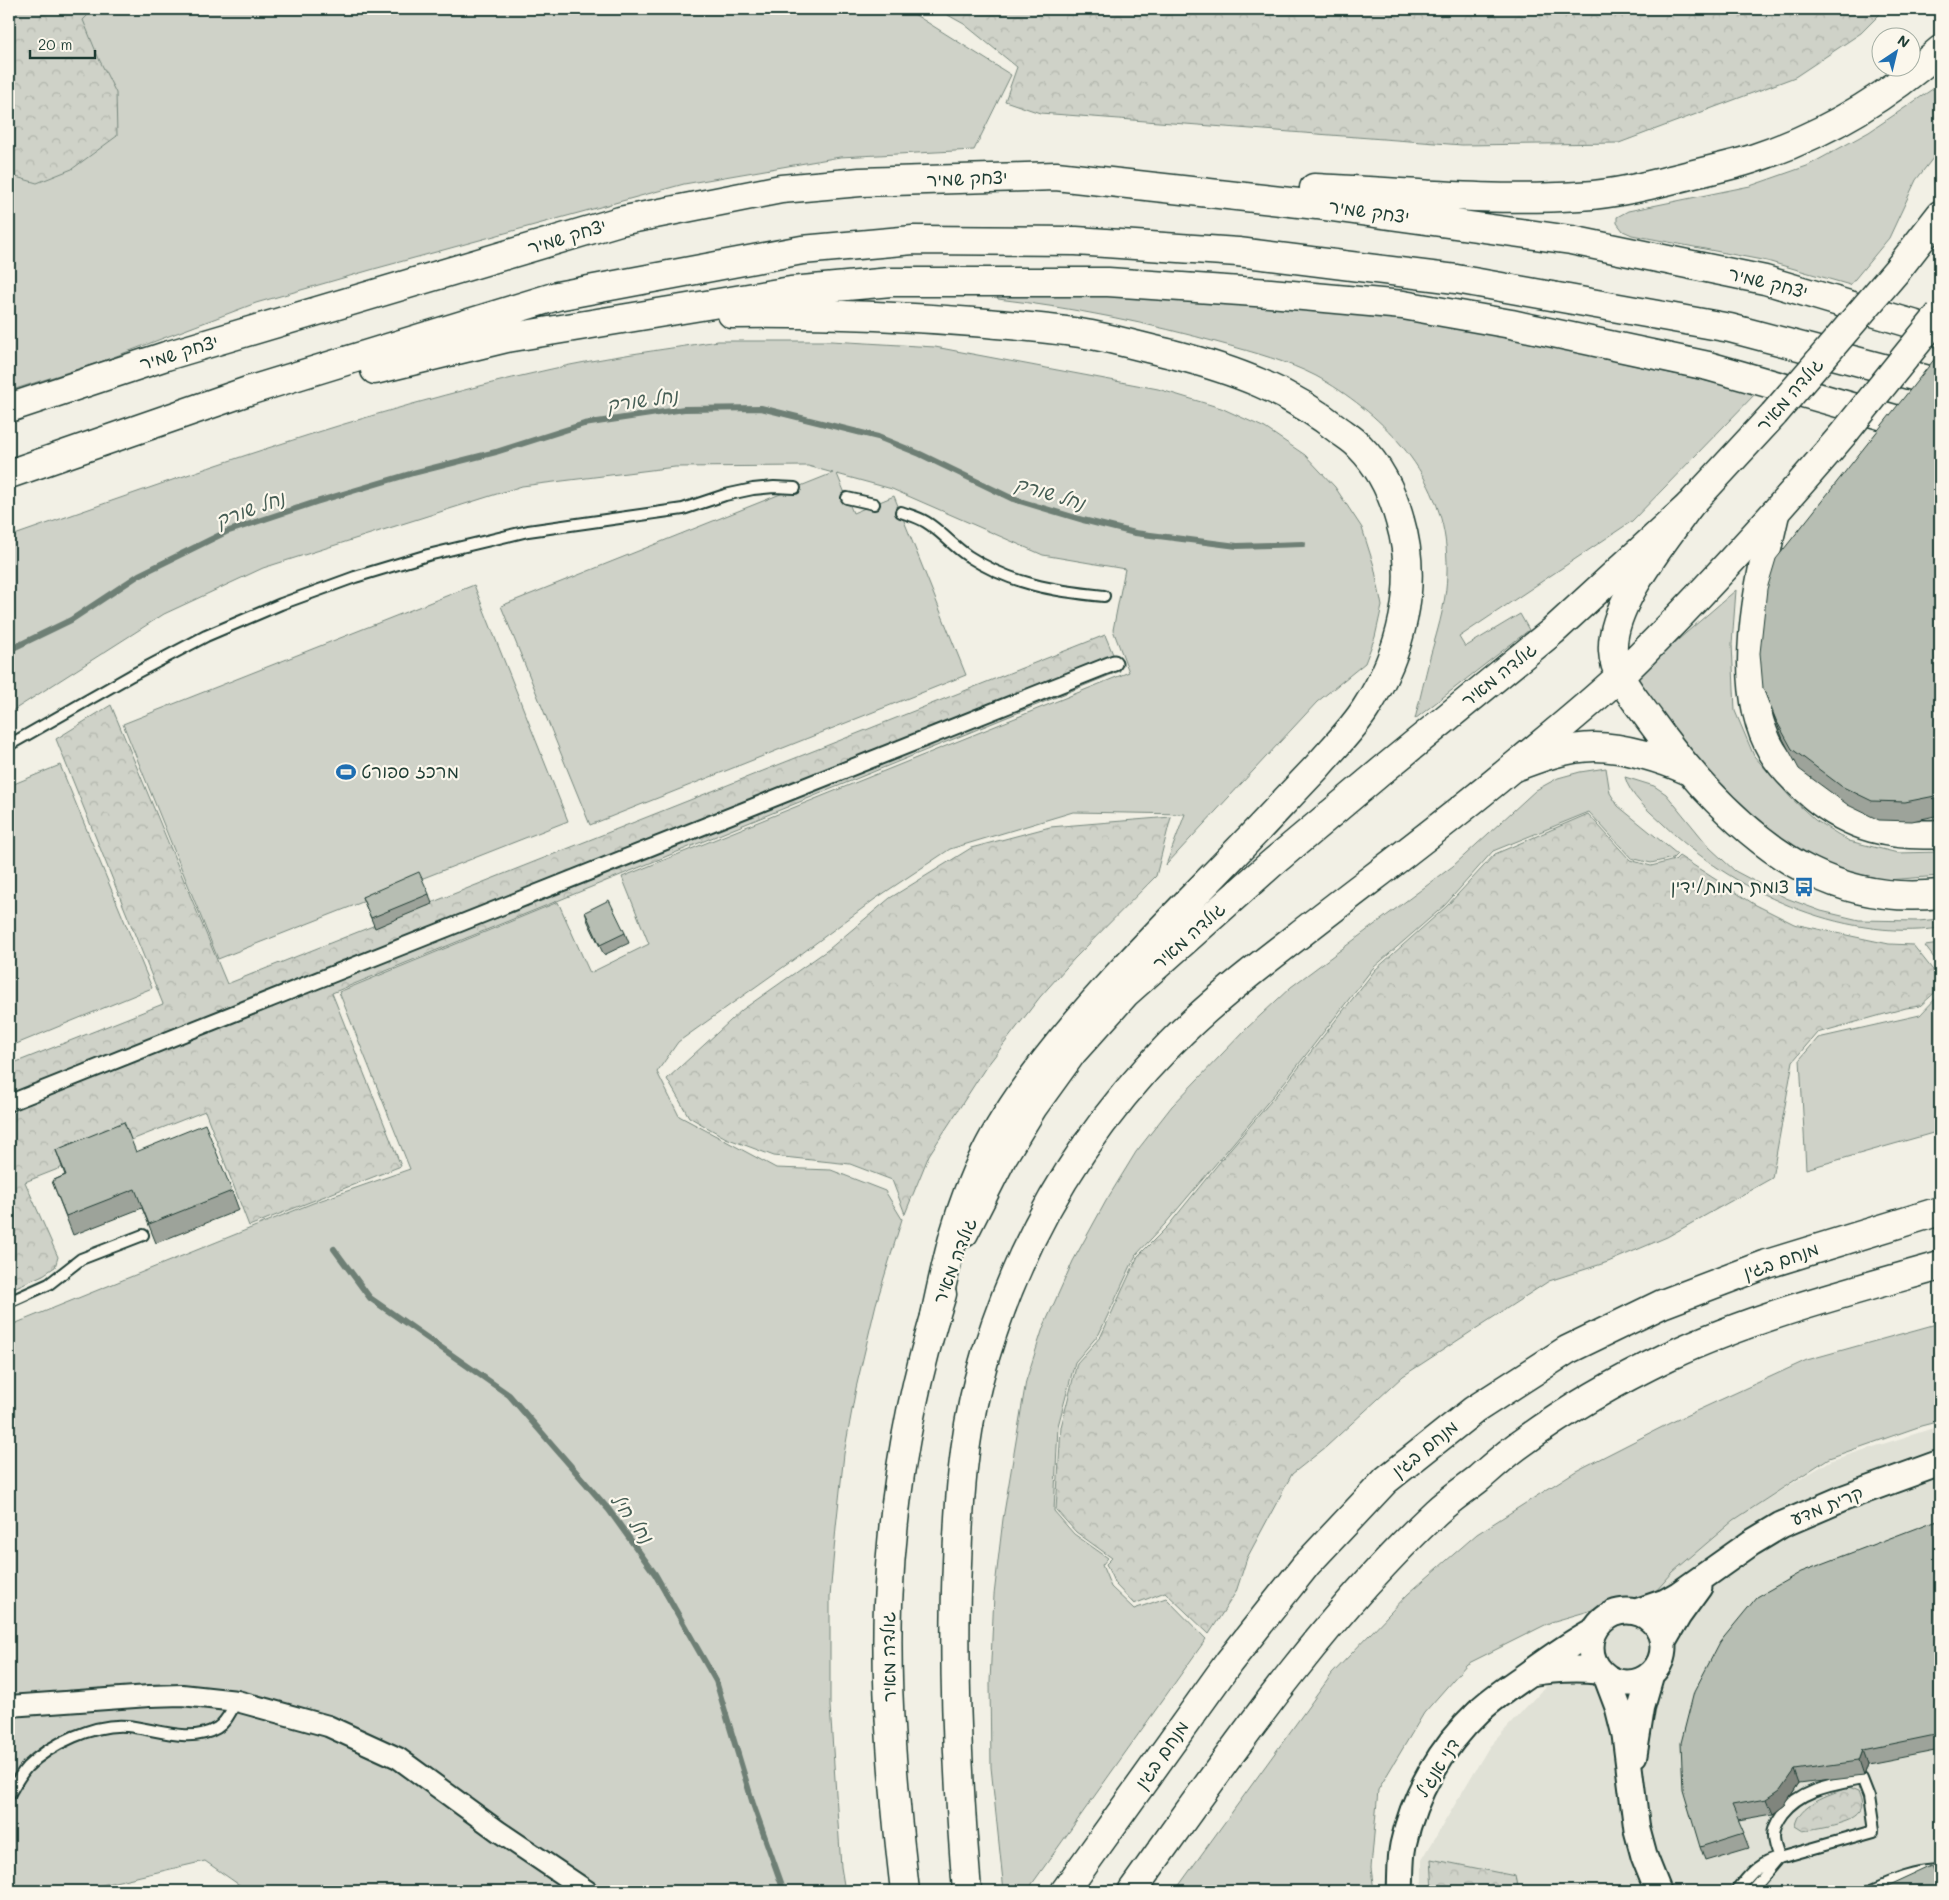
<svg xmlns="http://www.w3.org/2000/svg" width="1949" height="1900" viewBox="0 0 1949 1900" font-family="Mali,'Playpen Sans Hebrew',sans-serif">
<defs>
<pattern id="forest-crowns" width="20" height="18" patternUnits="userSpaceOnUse" patternTransform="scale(1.25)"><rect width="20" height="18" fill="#cfd2c8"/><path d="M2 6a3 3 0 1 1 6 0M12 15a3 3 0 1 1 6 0" fill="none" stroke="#b1b5ac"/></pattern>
</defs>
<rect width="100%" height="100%" fill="#f2f0e5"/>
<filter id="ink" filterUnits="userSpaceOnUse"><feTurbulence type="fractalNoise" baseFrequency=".02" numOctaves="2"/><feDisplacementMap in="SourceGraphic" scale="10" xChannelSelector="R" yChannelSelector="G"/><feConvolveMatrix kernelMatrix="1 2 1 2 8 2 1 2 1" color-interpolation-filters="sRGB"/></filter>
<g filter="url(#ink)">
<path fill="#e0e1d6" d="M1940,1426V1891H1422V1860L1489,1747L1540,1692L1656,1586L1733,1519L1832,1460Z"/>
<path fill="#cfd2c8" stroke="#77887e" d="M9,9H906L1011,75L974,150L840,157L684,184L374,269L256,303L103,361L9,391Z
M1940,84V149L1916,180L1889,238L1850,285L1767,261L1632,235L1623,231L1617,223V217L1628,211L1750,186L1807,166L1869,132Z
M996,291H1141L1396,318L1509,335L1624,363L1757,392L1632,521L1459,637L1465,647L1520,614L1529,630L1415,719C1420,698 1425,677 1430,657C1442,615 1450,590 1446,546C1439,471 1379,411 1316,376C1289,362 1253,352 1223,344C1149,323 1074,308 998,299Z
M718,341H831L935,347L1158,389L1221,408L1265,428L1305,455L1335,487L1362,528L1374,566L1382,606L1375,637L1365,663L1317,702L1166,865L1185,814L1073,812L950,849L875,899L789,963L678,1042L657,1072L679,1116L776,1168L831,1170L885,1191L902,1219L876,1304L856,1388L844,1454L836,1527L830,1597V1706L841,1867L845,1891H248L205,1861L89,1888L87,1891H9V1326L313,1203L410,1169L339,992L558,902L590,973L649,944L622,877L1129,672L1113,630L1125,569L1043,555L892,489L837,474L853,513L894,496L966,675L590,825L501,606L833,473L808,466L675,467L522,486L263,568L164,614L9,713V537C186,475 363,411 547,370C603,357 661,350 718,341Z
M474,585L568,821L218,959L123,724Z
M1736,590L1732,644L1735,711L1754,756L1791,798L1815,820L1849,841L1898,853L1940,852V876L1887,880L1850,873L1823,864L1798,851L1738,806L1698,763L1636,676Z
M60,765L152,988L9,1047V786Z
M1606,768L1610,793L1618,806L1677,854L1673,858L1651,863L1631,858L1589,812L1493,851L1445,905L1373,968L1288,1078L1165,1224L1136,1255L1099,1334L1075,1362L1058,1426L1054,1511L1074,1534L1108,1558L1102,1565L1111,1587L1134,1609L1166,1598L1206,1639L1027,1891H1004L991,1767L990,1682L994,1595L1003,1519L1026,1381L1043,1328L1073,1261L1106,1201L1136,1152L1172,1106L1247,1028L1291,987L1453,866L1536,790L1558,778L1580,772Z
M1625,777L1654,786L1666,794L1710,848L1735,871L1786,898L1821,911L1859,920L1918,921L1940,919V928C1842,942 1732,891 1662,823C1648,810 1630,796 1625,777Z
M1940,944V966L1925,946Z
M1940,994V1131L1806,1169L1800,1059L1818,1038L1920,1015Z
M1940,1323V1421L1921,1426L1829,1458L1734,1520L1673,1572L1655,1592L1551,1622L1467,1664L1424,1713L1378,1790L1371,1868L1374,1891H1175L1332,1674L1408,1594L1477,1534L1576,1471L1670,1423L1807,1360Z"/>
<path fill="url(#forest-crowns)" stroke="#77887e" d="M9,9H94L83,20L99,59L116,93L117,136L72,169L37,183L9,175Z
M937,9H1885L1861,33L1795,77L1619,143L1462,145L1040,113L1005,101L1017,67L964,24Z
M1105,635L1120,671L332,993L401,1166L249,1226L205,1111L25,1182L58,1257L55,1267L43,1275L9,1290V1065L163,1004L56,739L111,705L227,984Z
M1588,814L1630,860L1651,866L1675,860L1679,856L1754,904L1794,924L1889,944L1913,945L1940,979V988L1920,1006L1906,1008L1817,1033L1793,1061L1772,1178L1667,1237L1608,1262L1549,1281L1403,1376L1326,1447L1292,1474L1247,1558L1236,1592L1209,1634L1165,1592L1134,1604L1115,1584L1106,1564L1112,1558L1076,1532L1056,1510L1061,1427L1077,1363L1101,1336L1138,1256L1168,1226L1231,1148L1289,1080L1375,970L1447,906L1495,854Z
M1171,817L1156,876L1074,959L1040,997L984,1070L929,1155L905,1214L892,1180L850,1164L774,1156L726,1138L689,1117L667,1079L742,1010L829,949L890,898L971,848L1050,827Z
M1848,1788L1858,1792C1860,1798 1864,1806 1860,1812C1852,1824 1817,1828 1803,1831L1795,1826C1798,1804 1829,1794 1848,1788Z
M1431,1859L1515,1876L1518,1891H1433Z"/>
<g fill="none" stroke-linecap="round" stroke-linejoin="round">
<path stroke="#6e7f75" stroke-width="6" d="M9,650L71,620L139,575L226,532L316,502L413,473L496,452L584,424L684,409L761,408L878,437L920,454L1013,499L1083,520L1135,533L1237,546L1303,544
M334,1249L370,1298L509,1395L609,1510L655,1574L716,1681L753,1804L784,1891"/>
<defs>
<path id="service" d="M847,498L874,504
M901,512C909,515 918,517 926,522C941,531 953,546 968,556C1011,584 1054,591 1104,596
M9,745L132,675L206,636L281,604L355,577L428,555L528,531L683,509L725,495L753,489L774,487L795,488
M9,1302L49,1284L81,1259L143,1235
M9,1795C14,1786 20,1775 27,1767C50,1744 95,1723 127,1726C156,1729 190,1744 217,1728C227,1722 231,1710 237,1701
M1736,1891C1750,1875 1757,1863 1779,1858L1874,1831L1869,1797L1862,1779C1833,1785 1801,1789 1782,1814C1777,1821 1773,1828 1773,1836C1773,1843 1776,1851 1779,1858
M1751,1891L1779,1858
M1870,1891C1893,1881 1915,1871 1940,1871"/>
<path id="pedestrian" d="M9,1103L1114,663"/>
<path id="minor" d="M9,1706L149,1696L182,1695L237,1701L328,1726L398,1758L498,1831L587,1891"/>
<path id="tertiary" d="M1591 1647a36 36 0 1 1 72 0a36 36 0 1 1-72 0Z
M1636,1612L1665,1602L1679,1594L1751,1543L1781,1525L1844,1498L1940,1463
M1663,1642L1678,1616L1699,1587
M1530,1673C1553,1669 1575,1668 1598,1670
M1607,1678L1618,1707L1625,1735L1637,1830L1644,1856L1658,1891
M1634,1755L1642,1705L1651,1674
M1400,1891C1401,1876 1400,1860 1403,1845C1414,1794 1441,1747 1479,1711C1494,1697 1511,1686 1528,1674C1550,1658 1571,1643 1595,1630"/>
<path id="primary" d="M1898,269L1940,215
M964,1233L1002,1158L1033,1107L1072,1053L1126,993L1271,864L1384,769L1553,631L1689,506L1774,414
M905,1891C894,1796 885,1699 888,1604C892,1499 910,1393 942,1294
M967,1891C958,1782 952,1672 957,1563C959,1503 963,1440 978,1382C1012,1253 1077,1139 1170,1044C1208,1005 1252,971 1295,938C1369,880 1446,824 1518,763C1553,734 1589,705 1622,674C1701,597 1774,515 1845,432"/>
<path id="trunk" d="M1314,188C1401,192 1493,202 1579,196C1616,194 1651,185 1686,176C1708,170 1731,166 1752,159C1822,136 1885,99 1940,50
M732,314C817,313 902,316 987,323C1018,326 1049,328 1080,333C1111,338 1141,347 1172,354C1234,370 1289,390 1340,431C1347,436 1355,441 1360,447C1380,467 1393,495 1400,521C1419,585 1401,654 1366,708C1353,729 1333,748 1317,767C1293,792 1270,817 1247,841C1178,913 1106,982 1045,1061C1023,1090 1001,1121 985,1154C958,1207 947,1259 935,1316
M375,370L507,338L791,291L891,282H1108L1270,293L1403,305L1511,324L1708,366L1940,432
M9,408L166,356L620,221L781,189L860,182L1056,176L1317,205L1571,240L1765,280L1940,332
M9,474L248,391L557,296L802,250L913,240L1076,241L1238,252L1456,279L1730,328L1940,383
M1689,506C1663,543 1610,606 1613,651C1614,677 1636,700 1650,720C1667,744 1686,767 1705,788C1770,858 1841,905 1940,894
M1775,514C1759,582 1734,687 1772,751C1782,768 1798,783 1813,796C1851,828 1892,837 1940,834
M1512,768C1538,758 1567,747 1595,747C1624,747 1663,759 1689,771"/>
<path id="motorway" d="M1065,1891L1229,1662L1306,1565L1386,1480L1474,1410L1567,1350L1662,1304L1767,1264L1940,1211
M1132,1891C1226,1760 1318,1623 1436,1512C1449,1500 1464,1490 1478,1479C1493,1466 1507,1453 1523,1442C1568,1409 1619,1380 1669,1356C1755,1316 1849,1292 1940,1266"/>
</defs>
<use href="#service" stroke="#1f3d34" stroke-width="14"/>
<use href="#pedestrian" stroke="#1f3d34" stroke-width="19"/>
<use href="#minor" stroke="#1f3d34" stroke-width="24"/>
<use href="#tertiary" stroke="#1f3d34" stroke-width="29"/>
<use href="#primary" stroke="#1f3d34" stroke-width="31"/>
<use href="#trunk" stroke="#1f3d34" stroke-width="31"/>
<use href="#motorway" stroke="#1f3d34" stroke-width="31"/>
<use href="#service" stroke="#fbf7ec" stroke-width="10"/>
<use href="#pedestrian" stroke="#fbf7ec" stroke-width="15"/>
<use href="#minor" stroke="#fbf7ec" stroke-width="20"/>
<use href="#tertiary" stroke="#fbf7ec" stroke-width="25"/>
<use href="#primary" stroke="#fbf7ec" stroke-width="28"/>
<use href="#trunk" stroke="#fbf7ec" stroke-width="28"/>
<use href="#motorway" stroke="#fbf7ec" stroke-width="28"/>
<defs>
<path id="primary-bridge" d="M1774,414L1898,269
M1845,432L1940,314"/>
</defs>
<use href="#primary-bridge" stroke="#1f3d34" stroke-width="31" stroke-linecap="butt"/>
<use href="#primary-bridge" stroke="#fbf7ec" stroke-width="28"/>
</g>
<path fill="#9da39a" stroke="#1f3d34" d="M1940,352V815L1912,821L1879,820L1848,805L1799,769L1783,739L1763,688Z
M429,894L432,904L375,928L362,897Z
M585,912L625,933L629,943L604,955L588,922Z
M56,1150L136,1152L232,1191L239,1210L156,1243L142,1208L73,1235L52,1181L65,1175Z
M1940,1519V1750L1868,1764L1864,1776L1799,1784L1785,1805L1773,1814L1738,1820L1749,1848L1705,1861L1700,1847Z"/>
<path fill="#80857d" stroke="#1f3d34" d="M1863,1750L1868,1764L1864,1776L1859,1761Z
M1794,1770L1799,1784L1785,1805L1773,1814L1767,1799Z"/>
<path fill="#b7beb3" stroke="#1f3d34" d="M1940,352V795L1905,802L1872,801L1841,786L1792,749L1776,720L1763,688L1760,653L1767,589L1776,559Z
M419,872L429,894L371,918L362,897Z
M609,900L625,933L600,945L585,912Z
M124,1122L136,1152L205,1124L232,1191L149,1224L135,1189L66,1216L52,1181L66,1175L56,1150Z
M1940,1519V1734L1863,1750L1859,1761L1794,1770L1780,1790L1767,1799L1732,1805L1744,1833L1700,1847L1683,1790L1681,1743L1694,1692L1720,1642L1757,1597L1801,1572Z
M1931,1867L1940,1886V1891H1879Z"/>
</g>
<defs>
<symbol id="stadium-bare" viewBox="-9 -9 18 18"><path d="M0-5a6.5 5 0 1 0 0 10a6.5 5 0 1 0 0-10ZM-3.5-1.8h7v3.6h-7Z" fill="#1f6fb2" stroke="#fbf7ec" stroke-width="2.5" paint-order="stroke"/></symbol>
<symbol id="bus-bare" viewBox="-9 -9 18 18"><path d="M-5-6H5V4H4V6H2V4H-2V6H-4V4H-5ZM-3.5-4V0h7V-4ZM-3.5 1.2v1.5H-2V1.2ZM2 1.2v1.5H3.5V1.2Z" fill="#1f6fb2" stroke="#fbf7ec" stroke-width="2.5" paint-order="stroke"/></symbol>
</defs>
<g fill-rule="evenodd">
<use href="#stadium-bare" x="332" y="758" width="28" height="28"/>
<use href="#bus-bare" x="1790" y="873" width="28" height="28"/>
</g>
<g text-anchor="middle" stroke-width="4.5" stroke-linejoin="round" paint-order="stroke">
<g font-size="18" fill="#1f3d34" stroke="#fbf7ec">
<text transform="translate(967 179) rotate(-2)" y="6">יצחק שמיר</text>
<text transform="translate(1369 212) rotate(8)" y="6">יצחק שמיר</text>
<text transform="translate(567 237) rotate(-17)" y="6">יצחק שמיר</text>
<text transform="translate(1768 283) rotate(14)" y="6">יצחק שמיר</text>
<text transform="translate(179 353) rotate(-17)" y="6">יצחק שמיר</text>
<text transform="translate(1790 395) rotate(-49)" y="6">גולדה מאיר</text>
<text transform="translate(1499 675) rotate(-39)" y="6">גולדה מאיר</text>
<text transform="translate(1189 936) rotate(-42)" y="6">גולדה מאיר</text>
<text transform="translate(955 1261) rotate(-69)" y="6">גולדה מאיר</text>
<text transform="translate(1781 1261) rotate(-19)" y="6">מנחם בגין</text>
<text transform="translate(1425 1449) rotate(-39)" y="6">מנחם בגין</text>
<text transform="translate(1827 1506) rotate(-22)" y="6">קרית מדע</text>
<text transform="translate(889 1657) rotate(-91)" y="6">גולדה מאיר</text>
<text transform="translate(1162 1755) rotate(-55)" y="6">מנחם בגין</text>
<text transform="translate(1438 1768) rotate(-58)" y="6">דני אנג'ל</text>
</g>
<g font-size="18" fill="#1f3d34" stroke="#fbf7ec" text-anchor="start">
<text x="361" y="778">מרכז ספורט</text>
<text x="1789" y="893" text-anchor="end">צומת רמות/ידין</text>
</g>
<g font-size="19" font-style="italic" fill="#465e55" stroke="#fbf7ec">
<text transform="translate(642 400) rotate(-8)" y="7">נחל שורק</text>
<text transform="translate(1050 493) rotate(17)" y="7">נחל שורק</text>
<text transform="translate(250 509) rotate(-20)" y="7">נחל שורק</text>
<text transform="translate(632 1518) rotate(53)" y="7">נחל חיל</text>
</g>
</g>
<rect width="1949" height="1900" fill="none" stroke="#fbf7ec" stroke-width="30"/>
<rect x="15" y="15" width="1919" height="1870" fill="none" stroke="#1f3d34" stroke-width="2" filter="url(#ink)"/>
<g transform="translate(1896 52) rotate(35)"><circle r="24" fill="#fbf7ec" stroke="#a3ada2"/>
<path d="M0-4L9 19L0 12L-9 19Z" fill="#1f6fb2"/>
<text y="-8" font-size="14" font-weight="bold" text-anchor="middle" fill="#1f3d34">N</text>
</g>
<path d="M30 50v8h65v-8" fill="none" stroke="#1f3d34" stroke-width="2.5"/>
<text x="38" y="50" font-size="15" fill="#1f3d34" stroke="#fbf7ec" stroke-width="4" paint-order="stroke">20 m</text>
</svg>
